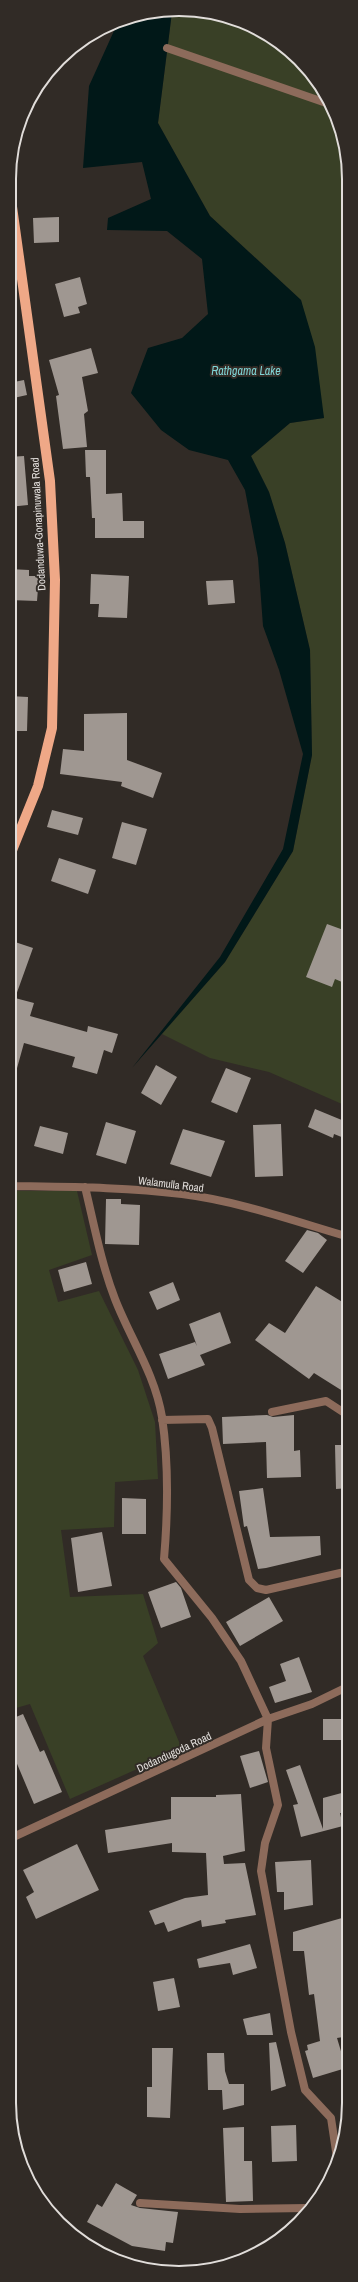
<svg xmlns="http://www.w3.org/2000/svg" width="358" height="2282" viewBox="0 0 358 2282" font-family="'Archivo Narrow',sans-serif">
<rect width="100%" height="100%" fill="#312b26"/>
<path fill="#394026" d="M190,9L244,22L299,59L332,104L349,168V1094L342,1104L269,1072L210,1058L162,1034L225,962L293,851L312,755L310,650L285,543L269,492L251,456L290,423L324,418L301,300L210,216L158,123L172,12Z
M9,1191H77L92,1255L49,1270L58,1302L99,1291L138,1370L155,1422L158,1479L115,1482L114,1527L61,1530L70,1597L143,1594L158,1643L143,1656L182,1749L70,1799L30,1704L9,1710Z"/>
<path fill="#011818" d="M172,12L158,123L210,216L301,300L315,347L324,418L290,423L251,456L269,492L285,543L310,650L312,755L293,851L225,962L132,1068L220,957L283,849L303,754L279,670L263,626L258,558L245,490L228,460L189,450L161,430L131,393L148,348L182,338L208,314L202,259L167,231L107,230L108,218L151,199L142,162L83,168L89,86L118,22L125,18Z"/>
<path fill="#9f9791" d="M59,217V242L34,243L33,218Z
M80,277L87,304L78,307L80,313L64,317L55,284Z
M91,348L98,373L82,377L88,411L84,414L87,447L63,449L56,396L59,395L49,360Z
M24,380L27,395L9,399V383Z
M85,450H106V494L122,493L123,521H144V538H95V518H92L90,477H86Z
M24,456L28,505L9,507V457Z
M9,569L29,570V576H39L37,601L9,600Z
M91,574L129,576L127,618L98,617L99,604H90Z
M233,580L235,603L208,605L206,581Z
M9,696L28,697L27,731H9Z
M127,713V760L162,773L153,798L121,786L122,782L60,774L63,749L84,751V714Z
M52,810L83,818L78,835L47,827Z
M122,822L147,829L136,865L112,858Z
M59,858L96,870L88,894L51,881Z
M327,924L349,932V977L345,975L342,982L335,979L332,987L306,977Z
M9,940L33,948L15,998L34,1003L30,1016L87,1032L88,1026L118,1034L112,1053L104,1050L97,1074L72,1067L75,1057L24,1043L14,1079L9,1078Z
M156,1065L177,1077L161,1105L141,1093Z
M226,1068L251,1078L237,1113L211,1102Z
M315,1109L349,1123V1140L334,1134L333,1138L308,1127Z
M106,1122L136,1131L126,1164L96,1155Z
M281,1124L283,1176L255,1177L253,1125Z
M40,1126L68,1133L63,1154L34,1146Z
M183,1129L225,1141L211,1177L170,1164Z
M106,1199H121V1204L140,1205L139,1245L105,1244Z
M307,1230L318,1233L327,1240L303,1273L285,1261Z
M86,1262L92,1284L64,1292L58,1270Z
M173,1282L180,1300L157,1310L149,1292Z
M316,1286L349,1306V1395L314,1373L309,1379L255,1340L269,1323L285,1333Z
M220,1312L231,1343L200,1355L205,1365L168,1379L159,1354L195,1342L197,1346L189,1324Z
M267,1415L273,1417L294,1415V1451L300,1450L301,1477L267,1478L266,1442L223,1444L222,1417Z
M335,1445H349V1488L336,1489Z
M263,1488L270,1537L320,1536L321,1555L266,1568L258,1569L247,1526L244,1527L239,1491Z
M122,1498L146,1499V1534H122Z
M102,1532L112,1586L78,1592L71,1538Z
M176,1582L181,1588L191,1617L161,1628L148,1592Z
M269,1597L283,1621L240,1646L226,1622Z
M299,1657L312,1692L275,1703L269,1687L286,1681L280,1664Z
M23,1714L40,1752L44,1750L62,1792L34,1804L15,1759L9,1762V1720Z
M323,1719H349V1740H323Z
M259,1751L268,1782L250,1788L240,1756Z
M300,1765L323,1829V1798L349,1791V1813H340L343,1826L301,1837L293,1805L298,1804L286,1770Z
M241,1794L245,1851L223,1856L224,1864L245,1863L256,1915L225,1920L226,1923L202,1927L201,1920L168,1932L164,1922L155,1925L149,1911L185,1898L208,1895L206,1853L172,1852V1843L108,1853L105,1830L171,1819V1797H216V1795Z
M77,1844L99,1890L36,1919L26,1897L34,1892L23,1870Z
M311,1860L313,1905L284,1910V1892H277L275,1862Z
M349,1916V1939H341L348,1989L345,1990L349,2015V2036L337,2038L346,2068L313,2078L305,2051L308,2050L307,2045L320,2041L314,1994L309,1995L304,1951H293V1932Z
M250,1944L257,1968L233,1975L230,1963L199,1968L197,1959Z
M174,1978L180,2007L158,2011L153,1982Z
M270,2013L273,2035H247L243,2019Z
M276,2042L286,2086L271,2091L269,2043Z
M152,2048H173L170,2118L147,2117V2087H152Z
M207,2053H224L225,2071L229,2084H244V2105L223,2110L222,2090H208Z
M296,2125L297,2161L272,2162L271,2126Z
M244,2127V2161H252L253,2201L226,2202L223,2128Z
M116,2183L137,2195L131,2205L140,2208L178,2212L173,2243L166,2242L165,2251L132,2246L87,2222L97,2204L102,2207Z"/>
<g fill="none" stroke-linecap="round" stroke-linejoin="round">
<path stroke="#8d6b5b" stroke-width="8" d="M167,48L332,105
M9,1186C67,1187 125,1187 182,1194C238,1201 294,1221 349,1237
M85,1187C94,1224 101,1263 115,1299C130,1338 155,1374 162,1417C169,1464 168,1512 164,1559L212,1618L241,1661L268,1719L266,1748L278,1805L265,1843L261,1871L291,2032L305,2090L331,2118L337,2158
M272,1412L326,1401L349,1416
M162,1420L208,1419L212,1428L249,1580L257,1588L266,1590L349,1571
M9,1839L268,1719L312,1704L349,1686
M140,2203L240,2209L308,2208"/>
<path stroke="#efa887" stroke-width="10" d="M9,177L10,166
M9,858L38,786L52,728L55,580L50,481L9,185"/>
</g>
<g text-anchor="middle" stroke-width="4" stroke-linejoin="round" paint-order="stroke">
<g font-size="11" fill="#e1ddda" stroke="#312b26">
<text transform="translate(38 524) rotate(-93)" y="4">Dodanduwa-Gonapinuwala Road</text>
<text transform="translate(171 1184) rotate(7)" y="4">Walamulla Road</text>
<text transform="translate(174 1752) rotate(-25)" y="4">Dodandugoda Road</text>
</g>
<g font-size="12" font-style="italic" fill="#81d5d6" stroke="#312b26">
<text x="246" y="375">Rathgama Lake</text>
</g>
</g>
<path d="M0 0H358V2282H0ZM179 16H179A163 163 0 0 1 342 179V2103A163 163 0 0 1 179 2266H179A163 163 0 0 1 16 2103V179A163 163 0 0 1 179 16Z" fill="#312b26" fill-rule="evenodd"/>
<path fill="none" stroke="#e1ddda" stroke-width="2" d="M179 16H179A163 163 0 0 1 342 179V2103A163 163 0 0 1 179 2266H179A163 163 0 0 1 16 2103V179A163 163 0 0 1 179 16Z"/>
</svg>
